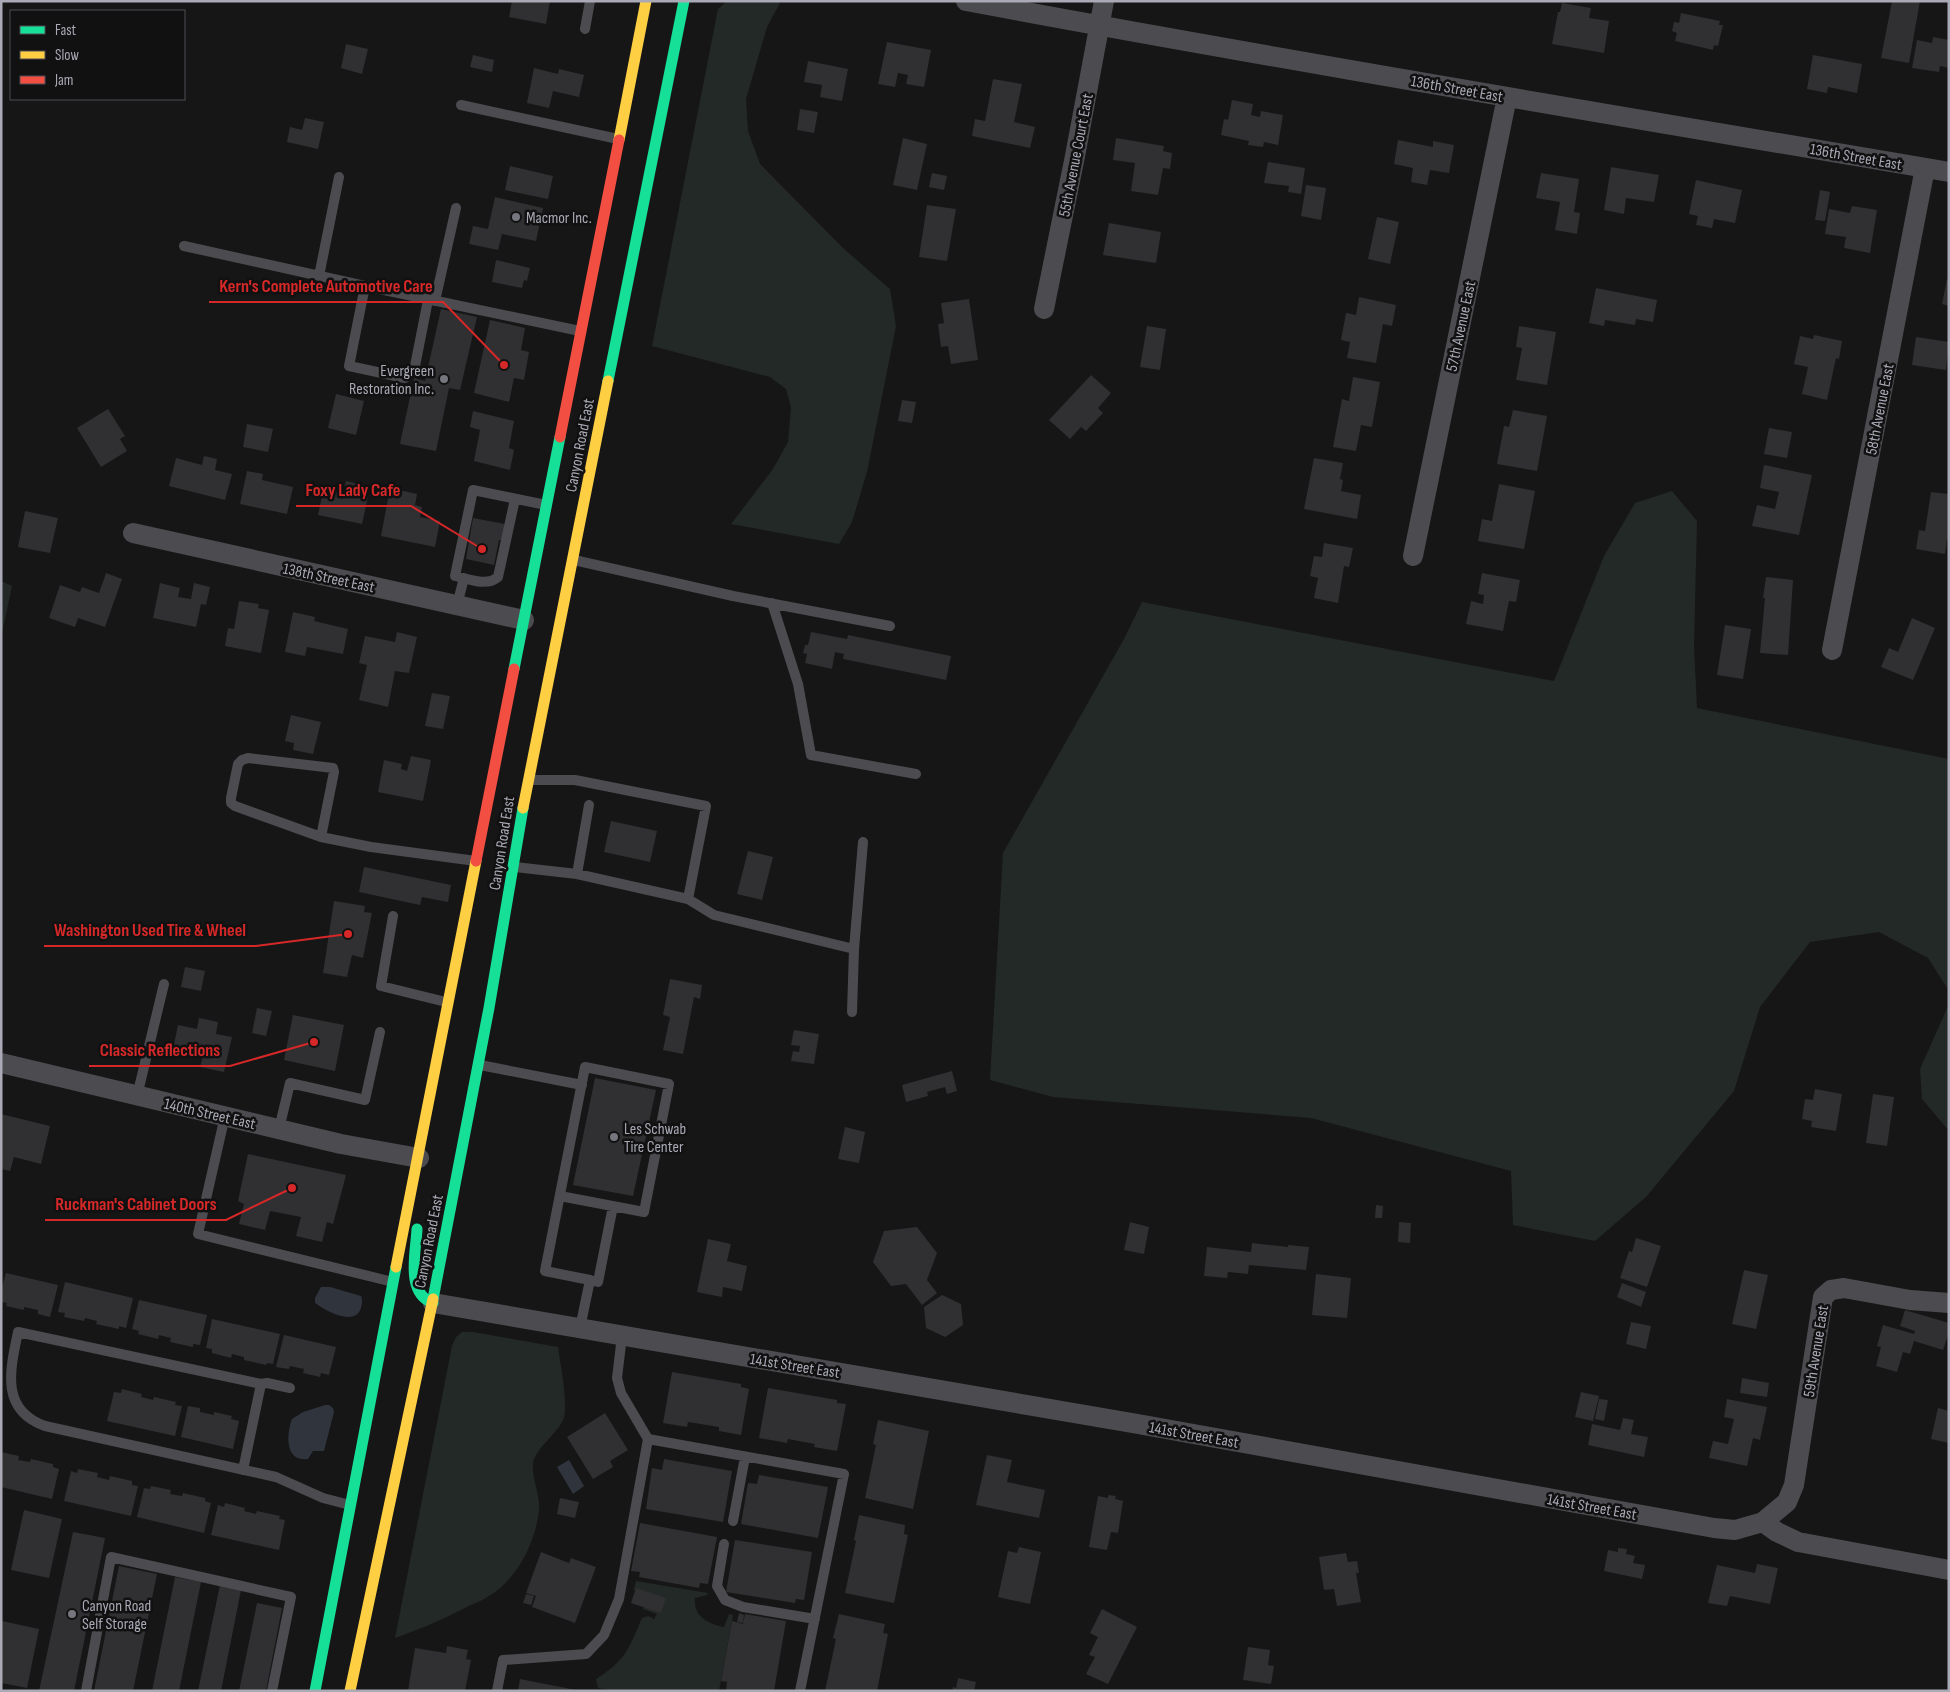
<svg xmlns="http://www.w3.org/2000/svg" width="1950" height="1692" viewBox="0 0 1950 1692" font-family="'Sofia Sans Condensed',sans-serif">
<rect width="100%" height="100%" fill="#161617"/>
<path fill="#232926" d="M727,1H781L767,27L746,99L748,131L760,164L843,248L890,289L896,326L867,472L852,522L839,544L731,524L773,469L788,442L791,407L786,389L770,377L652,346L718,9Z
M1672,491L1697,521L1694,646L1697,708L1949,759V991L1928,958L1879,932L1810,942L1760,1007L1734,1091L1646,1197L1595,1241L1513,1225L1511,1171L1311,1118L1053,1097L990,1080L1003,853L1124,639L1142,602L1554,681L1604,556L1635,503Z
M1,581L12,586L1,638Z
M1949,1004V1131L1922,1099L1920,1069Z
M462,1332H473L558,1347C560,1363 570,1410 562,1422C555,1435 540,1445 534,1459C529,1473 541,1494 539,1511C535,1542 520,1573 495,1592C485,1600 472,1604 461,1610C439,1621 418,1630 395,1638L452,1346L456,1337Z
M636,1581L708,1593L707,1595L695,1598C693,1616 708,1624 724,1627L729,1614L733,1615L719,1691H617L598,1688L596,1679C625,1661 629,1649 642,1618L648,1616L654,1619L657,1614L643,1609L644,1607L634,1589Z"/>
<path fill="#30343d" d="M321,1287H330L361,1296C363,1301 362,1303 361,1308C355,1327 326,1311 315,1303V1298Z
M325,1405H329L333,1408L334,1412L324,1451H313L308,1459C285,1462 286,1435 292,1419L303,1412Z
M569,1460L584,1486L573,1494L557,1467Z"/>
<path fill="#302f31" d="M512,1H550L546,24L509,17Z
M1892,1H1920L1909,63L1881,58Z
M1562,3L1591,8L1589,18L1609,21L1604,53L1552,44L1558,12H1560Z
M1681,13L1720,21L1719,25H1723L1718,46L1714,45L1713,50L1675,41L1677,33L1672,31L1674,22L1679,23Z
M1933,37L1949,40V68L1940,66L1939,72L1912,68L1917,40L1932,43Z
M887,42L931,50L924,87L906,84L908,75L898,73L895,87L878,84Z
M346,44L368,49L362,74L341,68Z
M473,55L494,60L492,72L470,67Z
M1813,55L1862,64L1857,93L1828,87L1827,93L1807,89Z
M808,61L848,69L842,101L820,97L822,85L804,82Z
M534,68L558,74L559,69L584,75L579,97L553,91L549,108L527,103Z
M993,79L1022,84L1014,122L1035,127L1030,148L972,136L975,119L985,121Z
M1232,100L1253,104L1251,115L1260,117L1261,111L1283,115L1278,145L1264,142L1263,147L1248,145L1249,141L1221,135L1224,119L1228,120Z
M800,109L818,112L814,133L797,130Z
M305,118L324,122L318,149L287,142L290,127L302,130Z
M903,138L927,144L917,190L893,185Z
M1116,138L1164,146L1163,151L1172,153L1170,169L1163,168L1158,195L1131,191L1135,163L1113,160Z
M1398,140L1433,147V141L1454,145L1449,173L1430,170L1427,185L1411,182L1413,168L1394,164Z
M1268,162L1305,168L1301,194L1288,192L1289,186L1264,183Z
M510,166L553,176L548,199L505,190Z
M1611,167L1659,175L1654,202L1626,198L1624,214L1604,210Z
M932,173L947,176L944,190L929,187Z
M1541,173L1579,179L1574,212L1580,213L1577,234L1555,230L1560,202L1536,198Z
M1696,180L1742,190L1735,223L1714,219L1712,228L1696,225L1698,216L1689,214Z
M1306,185L1326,188L1321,220L1301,216Z
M1820,190L1830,192L1825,221L1815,220Z
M495,197L543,208L536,241L502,234L498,250L469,244L473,226L488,229Z
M927,205L956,209L947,261L919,257Z
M1852,206L1877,210L1870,253L1844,248L1846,237L1825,234L1829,209L1850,213Z
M1377,217L1399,222L1390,264L1368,259Z
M1109,223L1161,232L1156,263L1103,255Z
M496,260L530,268L527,281L524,280L522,288L492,282Z
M1947,279H1949V306L1942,304Z
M1596,288L1657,300L1653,322L1636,319L1635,325L1605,320L1604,326L1589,323Z
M1359,297L1396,305L1392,326L1383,324L1376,363L1347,358L1350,342L1341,340L1346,313L1356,315Z
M969,299L978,360L951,364L948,346L941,347L938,324L944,323L941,303Z
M441,309L477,317L460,390L449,388L436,451L400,444L414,378L425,381Z
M490,320L525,328L521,350L529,352L524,380L514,378L509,402L474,393Z
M1147,326L1166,329L1160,370L1140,367Z
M1519,326L1556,332L1547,385L1516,380L1522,348L1516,347Z
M1814,335L1842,341L1839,359L1836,358L1827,400L1802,394L1808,367L1794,364L1800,336L1813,339Z
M1916,337L1949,342L1946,370L1912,365Z
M1091,375L1111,393L1098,408L1103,413L1086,431L1081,427L1070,439L1049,420Z
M1353,377L1380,382L1372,427L1361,425L1356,451L1333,447L1342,399L1349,401Z
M336,394L364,401L356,435L328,428Z
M902,400L916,402L912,423L898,421Z
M108,409L125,436L120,439L127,451L101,467L77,428Z
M1513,410L1547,416L1537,471L1497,464L1504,426L1509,427Z
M473,411L514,421L509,448L514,450L510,470L474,461L480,430L470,427Z
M247,424L273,429L268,452L243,447Z
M1769,428L1792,432L1787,458L1764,454Z
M204,456L217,459L215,470L232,474L225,500L169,486L176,458L202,465Z
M1314,458L1343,463L1340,479L1343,480L1341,491L1361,495L1357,519L1304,509Z
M1764,465L1812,475L1799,535L1752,526L1757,505L1775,509L1779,492L1760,488Z
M247,471L263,474L262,480L293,487L287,514L240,504Z
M346,481L358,484L356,495L368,497L362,524L318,515L324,487L344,491Z
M1499,484L1535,491L1524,549L1478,541L1482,519L1492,521Z
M390,488L417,494L415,505L422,507L420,517L440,521L435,547L381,536Z
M1931,492L1949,494V540H1947L1945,554L1916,549L1919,530L1925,531Z
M25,511L58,518L50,553L18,547Z
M473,518L505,524L502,540H499L494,565L466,559Z
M1324,543L1353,548L1349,567L1344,566L1338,603L1314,598L1318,578L1310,576L1314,556L1322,557Z
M106,573L122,579L105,627L78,618L75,627L49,618L60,585L80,592L82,587L99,593Z
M1482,573L1520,580L1516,602L1509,601L1503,631L1466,624L1471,601L1483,604L1484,595L1478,594Z
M1766,577L1793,580L1788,655L1760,653L1765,598H1763Z
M160,583L180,588L178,597L191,599L194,583L210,587L206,605L201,604L196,627L153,618Z
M239,601L259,604L258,608L269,610L261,653L225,646L228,628L234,629Z
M293,612L315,617L314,621L348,629L343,654L307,647L305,656L285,652Z
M1912,618L1935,628L1913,680L1881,667L1889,648L1898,652Z
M1725,625L1751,629L1743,679L1717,675Z
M397,632L417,637L409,673L395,671L388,707L359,700L367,665L359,663L365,636L395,642Z
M811,632L847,639L848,635L951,656L946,680L843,659L844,654L835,652L832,669L805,663L807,654L803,653L805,645H808Z
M432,693L450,696L443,729L425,726Z
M291,715L321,722L313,754L293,750L294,743L285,741Z
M411,756L431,760L423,801L378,792L384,760L402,764L401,769L407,771Z
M611,821L657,831L650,862L604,852Z
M748,851L773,857L762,900L737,894Z
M364,867L451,885L448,902L422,897L420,905L359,892Z
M334,901L365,906L364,912L372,913L363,958L352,955L347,977L323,973Z
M185,967L205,971L201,991L181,987Z
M670,979L702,985L700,999L694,997L683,1054L663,1050L670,1017L663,1015Z
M257,1008L272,1011L266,1036L252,1033Z
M293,1015L344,1025L335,1071L284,1060Z
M199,1018L218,1022L216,1034L232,1037L224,1072L200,1067L203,1056L173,1049L178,1025L197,1029Z
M794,1030L819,1034L814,1064L791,1061L793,1051L799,1052L800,1046L791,1045Z
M952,1071L957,1091L947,1094L945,1087L927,1092L928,1096L906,1102L902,1085Z
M595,1078L656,1090L633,1196L573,1185Z
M1815,1089L1842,1094L1836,1131L1811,1127L1812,1121L1802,1119L1805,1099L1813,1100Z
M1873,1094L1894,1097L1887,1146L1866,1143Z
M1,1114L50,1126L41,1164L14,1157L10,1171L1,1169Z
M845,1127L865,1132L859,1163L838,1159Z
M248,1154L346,1175L333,1224L327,1222L322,1242L296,1236L301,1217L270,1211L265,1230L239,1224L244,1204L238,1201Z
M1376,1205L1383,1206L1382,1218H1375Z
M1130,1222L1149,1227L1144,1254L1124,1250Z
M1399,1222L1411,1223L1410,1243L1398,1242Z
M917,1227L937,1253L927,1280L937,1293L922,1305L906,1284L891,1286L873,1262L884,1231Z
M1636,1238L1661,1246L1647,1287L1620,1278L1629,1251L1632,1252Z
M708,1239L731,1244L727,1261L747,1266L742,1291L723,1287L722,1297L697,1292Z
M1252,1243L1288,1247V1245L1309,1247L1306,1270L1249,1265L1248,1274L1228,1272L1227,1278L1204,1276L1207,1247L1251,1252Z
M1744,1270L1768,1275L1756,1329L1732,1324Z
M6,1273L58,1285L50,1317L38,1314V1310L24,1307V1310L6,1306L7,1303L1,1302V1291Z
M1316,1274L1351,1278L1347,1318L1312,1315Z
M65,1282L133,1298L126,1328L119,1326V1329L96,1324L97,1321L85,1318L84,1321L64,1317L65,1313L58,1312Z
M1622,1283L1646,1292L1641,1307L1617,1297Z
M942,1295L961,1304L963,1325L945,1337L926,1328L924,1307Z
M139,1300L207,1315L200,1345L193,1344V1347L170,1342L171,1338L159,1335L158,1339L138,1334L139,1331L132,1329Z
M1905,1310L1949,1323V1332L1943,1350L1914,1341L1910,1354L1903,1352L1897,1372L1876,1366L1881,1347L1877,1346L1883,1325L1914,1334L1915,1331L1900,1326Z
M212,1319L280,1334L273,1364L267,1363L266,1365L244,1360V1357L232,1354L231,1358L212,1353V1349L206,1348Z
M1631,1322L1651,1326L1646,1349L1626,1344Z
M284,1335L336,1347L329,1375L321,1373L320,1377L303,1373L304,1369L290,1366L289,1369L276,1367Z
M672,1372L741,1384V1387L749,1389L741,1435L719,1431V1427L688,1422L687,1427L663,1423Z
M1742,1378L1769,1383L1767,1397L1740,1393Z
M768,1388L837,1400V1403L846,1404L837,1451L814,1447L815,1444L788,1439L787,1443L759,1438Z
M122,1389L142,1394L141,1397L153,1400L154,1397L176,1402L175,1405L182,1406L175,1436L107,1421L114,1392L121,1393Z
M1581,1392L1599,1396L1593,1421L1575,1417Z
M1599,1399L1608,1400L1604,1421L1595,1419Z
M1727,1399L1767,1407L1760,1440L1753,1438L1747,1466L1709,1458L1713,1441L1728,1444L1734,1419L1724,1417Z
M188,1406L200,1408V1412L214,1415V1412L232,1416L231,1419L239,1421L233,1449L181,1437Z
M1938,1408L1949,1411V1443L1931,1439Z
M605,1413L628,1450L610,1461L613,1467L593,1479L567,1437Z
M1623,1418L1634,1420L1631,1434L1648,1437L1644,1457L1588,1445L1592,1424L1620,1430Z
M878,1420L929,1431L913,1509L865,1498L876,1445L873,1444Z
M1,1452L19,1456L18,1460L30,1462L31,1459L53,1464V1467L59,1469L52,1499L1,1487Z
M987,1455L1012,1460L1007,1482L1045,1490L1039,1518L976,1505Z
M664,1459L732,1471L723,1522L646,1509L652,1468L662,1470Z
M78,1469L98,1473L97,1477L109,1480L110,1476L132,1481V1485L138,1486L131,1516L64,1501L71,1471L77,1473Z
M759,1475L828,1487L818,1538L741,1524L748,1483L757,1484Z
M151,1486L171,1490L170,1494L182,1496L183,1493L205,1498V1501L211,1503L204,1533L137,1517L144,1488L150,1489Z
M1108,1495L1116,1496L1115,1499L1123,1501L1118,1533L1111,1532L1107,1550L1089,1547L1098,1496L1108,1498Z
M560,1498L579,1502L575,1518L557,1514Z
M225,1503L245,1508L244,1511L256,1514L257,1511L280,1516L279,1519L285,1520L279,1550L211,1535L218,1505L224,1507Z
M24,1510L62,1519L49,1578L11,1570Z
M859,1515L905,1525L904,1534L908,1535L894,1603L845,1593L856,1541L854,1540Z
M640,1523L717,1537L708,1584L700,1583L699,1588L639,1577L640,1572L631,1571Z
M73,1532L105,1538L74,1691H39Z
M735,1540L812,1552L804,1600L796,1599L795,1603L726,1592Z
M1019,1547L1041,1552L1030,1604L998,1597L1008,1551L1017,1553Z
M1618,1548L1627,1549L1626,1554L1635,1556L1633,1563L1645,1565L1642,1579L1604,1571L1608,1550L1618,1552Z
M541,1552L569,1563L571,1558L596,1567L575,1623L532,1607L536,1596L526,1593Z
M1346,1553L1348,1562L1357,1561L1359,1573H1356L1361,1602L1337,1606L1334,1589L1324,1590L1319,1557Z
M1757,1564L1778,1568L1770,1604L1730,1596L1727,1606L1708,1603L1717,1565L1755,1573Z
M119,1566L157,1574L133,1691H94Z
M175,1577L201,1582L179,1691H152Z
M220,1585L241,1590L221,1691H198Z
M636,1588L666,1598L661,1613L631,1603Z
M526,1594L534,1596L531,1605L523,1603Z
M257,1603L282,1608L266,1691H239Z
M1102,1609L1137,1627L1108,1684L1086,1674L1095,1657L1089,1655L1098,1637L1090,1633Z
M739,1613L744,1615L743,1623L737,1622Z
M745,1614L786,1621L774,1691H726L727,1682L721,1681L732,1621L743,1624Z
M839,1614L885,1624L883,1633L888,1634L877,1691H825L836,1639L833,1638Z
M2,1621L39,1629L27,1688L1,1683Z
M447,1646L468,1650L466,1659L471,1660L465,1691H408L415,1648L446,1653Z
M1248,1647L1270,1650L1268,1665L1274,1666L1271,1684L1243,1680Z
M958,1678L976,1682L974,1691H952L953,1687L956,1688Z
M520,1679L576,1690L575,1691H518Z"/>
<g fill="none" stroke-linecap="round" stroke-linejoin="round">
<path stroke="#4c4c50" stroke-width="10" d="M585,29L590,1
M461,105L618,139
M184,246L365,286L580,331
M319,276L339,177
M365,286L349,366L405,378L415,366L428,300
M435,301L456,208
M515,499L498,577C487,587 468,579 455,576L473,490L546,505
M574,560L733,596L890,626
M772,603L798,684L811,755L916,774
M457,605L464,578
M321,837L334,772L333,768L248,758L242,760L238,764L231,798V803L235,806L321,837L371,847L476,861
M515,867L577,874L688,899L706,806L575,780H529
M577,874L589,805
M688,899L714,915L854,949L863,842
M393,916L381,986L446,1002
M852,1012L854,949
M480,1065L582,1085
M137,1096L164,984
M225,1116L198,1234L393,1282
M279,1129L290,1083L365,1100L380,1032
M560,1196L644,1212L669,1084L585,1067L545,1271L590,1280L580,1328
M590,1280L598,1282L613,1206
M261,1384L267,1383L290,1388
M648,1439L844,1474L800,1691
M243,1470L261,1384L18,1332C10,1370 0,1410 45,1426L276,1477L323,1498L350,1505
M733,1521L745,1457
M724,1544L717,1586L725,1600L743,1607L815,1619
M86,1691L111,1557L291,1597L272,1691
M497,1691L503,1660L586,1654L604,1635L619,1599L648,1439L621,1393L617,1378L622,1336"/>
<path stroke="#4c4c50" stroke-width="20" d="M966,1C1293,62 1621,116 1949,172
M1044,309L1075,156L1104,1
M133,533L524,620
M1413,556L1507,97
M1832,650L1925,168
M1,1063L341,1144L419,1158
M433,1303L1138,1424L1714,1528L1735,1530L1763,1522L1777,1532L1798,1542L1949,1570
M1763,1522L1787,1502L1794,1485L1823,1297L1831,1290L1844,1288L1910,1300L1949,1303"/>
<path stroke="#16e098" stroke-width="11" d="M608,381L684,1
M514,669L560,437
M417,1229C416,1252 405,1293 433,1303
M433,1299L489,1008L523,808
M315,1691L396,1267"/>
<path stroke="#ffcf43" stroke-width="11" d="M619,140L646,1
M523,808L608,381
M396,1267L476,861
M350,1691L433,1299"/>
<path stroke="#f24e42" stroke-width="11" d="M560,437L619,140
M476,861L514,669"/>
</g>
<g fill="#76767e" stroke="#111112" stroke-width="2">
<circle cx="516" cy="217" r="5"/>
<circle cx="444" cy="379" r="5"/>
<circle cx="614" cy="1137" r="5"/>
<circle cx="72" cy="1614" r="5"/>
</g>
<g text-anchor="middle" stroke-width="5" stroke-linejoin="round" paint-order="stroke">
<g font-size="16" fill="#aaaab6" stroke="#111112">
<text transform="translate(1457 88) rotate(10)" y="6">136th Street East</text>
<text transform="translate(1075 155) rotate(-79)" y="6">55th Avenue Court East</text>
<text transform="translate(1856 156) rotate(10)" y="6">136th Street East</text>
<text transform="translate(1460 326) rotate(-78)" y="6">57th Avenue East</text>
<text transform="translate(1879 409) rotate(-79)" y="6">58th Avenue East</text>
<text transform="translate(579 445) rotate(-79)" y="6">Canyon Road East</text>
<text transform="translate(329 577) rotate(12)" y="6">138th Street East</text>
<text transform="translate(501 843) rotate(-81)" y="6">Canyon Road East</text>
<text transform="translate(210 1113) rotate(13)" y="6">140th Street East</text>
<text transform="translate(428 1241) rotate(-79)" y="6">Canyon Road East</text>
<text transform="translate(1815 1351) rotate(-81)" y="6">59th Avenue East</text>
<text transform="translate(795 1365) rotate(9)" y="6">141st Street East</text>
<text transform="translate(1194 1434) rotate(10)" y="6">141st Street East</text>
<text transform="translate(1592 1506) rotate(10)" y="6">141st Street East</text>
</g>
<g font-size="16" fill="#aaaab6" stroke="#111112" text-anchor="start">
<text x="526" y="223">Macmor Inc.</text>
<text x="434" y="376" text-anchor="end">Evergreen<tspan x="434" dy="18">Restoration Inc.</tspan></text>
<text x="624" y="1134">Les Schwab<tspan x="624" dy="18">Tire Center</tspan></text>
<text x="82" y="1611">Canyon Road<tspan x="82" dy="18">Self Storage</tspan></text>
</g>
</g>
<path fill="none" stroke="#d62828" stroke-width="2" d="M504 365L443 302H209M482 549L411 506H296M348 934L256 946H44M314 1042L230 1066H89M292 1188L226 1220H45"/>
<g fill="#d62828" stroke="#111112" stroke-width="2">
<circle cx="504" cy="365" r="5"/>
<circle cx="482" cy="549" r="5"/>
<circle cx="348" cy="934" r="5"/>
<circle cx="314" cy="1042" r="5"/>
<circle cx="292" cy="1188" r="5"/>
</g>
<g font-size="18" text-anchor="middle" font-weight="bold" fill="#d62828" stroke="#111112" stroke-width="5" stroke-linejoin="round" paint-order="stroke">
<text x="326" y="292">Kern's Complete Automotive Care</text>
<text x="353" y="496">Foxy Lady Cafe</text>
<text x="150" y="936">Washington Used Tire &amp; Wheel</text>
<text x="160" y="1056">Classic Reflections</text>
<text x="136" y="1210">Ruckman's Cabinet Doors</text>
</g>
<rect width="1950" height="1692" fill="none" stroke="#aaaab6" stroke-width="5"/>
<rect x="10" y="10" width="175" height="90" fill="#111112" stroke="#4e4e54"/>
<rect x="20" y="26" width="25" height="8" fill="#16e098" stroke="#4e4e54"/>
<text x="55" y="35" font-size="15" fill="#aaaab6">Fast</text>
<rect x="20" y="51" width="25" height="8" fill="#ffcf43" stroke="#4e4e54"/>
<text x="55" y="60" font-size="15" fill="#aaaab6">Slow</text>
<rect x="20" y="76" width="25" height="8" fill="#f24e42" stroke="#4e4e54"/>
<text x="55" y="85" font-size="15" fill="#aaaab6">Jam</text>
</svg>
